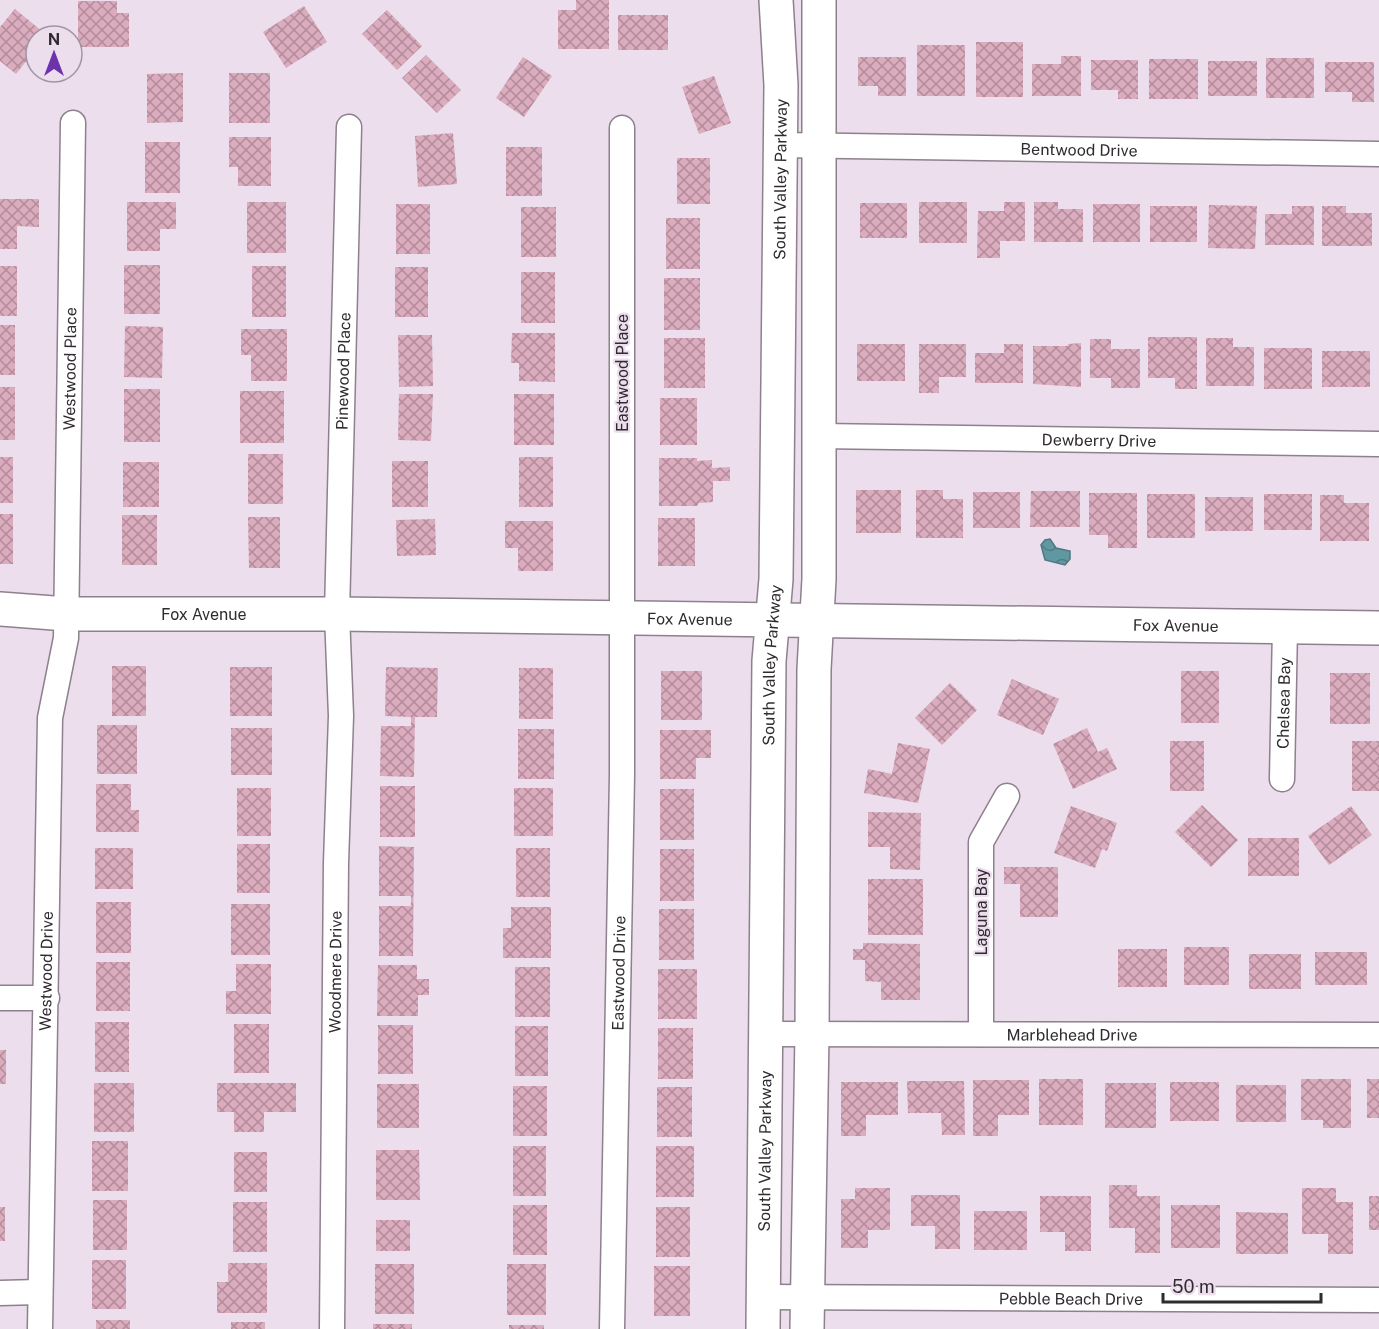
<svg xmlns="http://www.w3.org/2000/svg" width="1379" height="1329" viewBox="0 0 1379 1329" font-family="'Public Sans',sans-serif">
<defs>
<pattern id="water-waves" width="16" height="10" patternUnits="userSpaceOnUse" patternTransform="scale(1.5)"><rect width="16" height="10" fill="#5f98a1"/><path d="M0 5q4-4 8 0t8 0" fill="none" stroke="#4f7c84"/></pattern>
<pattern id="building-cross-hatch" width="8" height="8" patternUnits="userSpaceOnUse" patternTransform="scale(1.5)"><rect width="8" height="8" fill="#dbabbe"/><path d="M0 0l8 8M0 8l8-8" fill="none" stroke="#b28b9b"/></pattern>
</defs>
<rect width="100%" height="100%" fill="#ecdeec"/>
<path fill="url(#water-waves)" stroke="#51777f" stroke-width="1.5" d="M1050,539L1056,548L1070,551V559L1065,565L1045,560L1041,545L1045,540Z"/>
<path fill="url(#building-cross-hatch)" d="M576,0H609V49H558V10H576Z
M78,1H117V13H129V47H78Z
M304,6L327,42L286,68L263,32Z
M15,9L48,36H36V49L16,74L0,61V27Z
M387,10L422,46L397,70L362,34Z
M618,15H668V50H618Z
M976,42H1023V97H976Z
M917,45H965V96H917Z
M426,55L461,90L437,113L402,78Z
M1061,56H1081V96H1032V64H1061Z
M523,57L552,76L524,117L496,98Z
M858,57H906V96H878V86H858Z
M1266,58H1314V98H1266Z
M1149,59H1198V99H1149Z
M1091,60H1138V99H1118V90H1091Z
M1208,61H1257V96H1208Z
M1325,62H1374V102H1352V92H1325Z
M183,73V122L147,123V74Z
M229,73H270V123H229Z
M714,76L731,123L699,134L682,87Z
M453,133L457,184L418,187L415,136Z
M229,137H271V186H238V167H229Z
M145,142H180V193H145Z
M506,147H542V196H506Z
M677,158H710V204H677Z
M0,199H39V227L17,226V249H0Z
M127,202H176V229H160V251H127Z
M247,202H286V253H247Z
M919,202H967V243H919Z
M1004,202H1025V241H1000V258H977L978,211H1004Z
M1034,202H1058V209H1083V242H1034Z
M860,203H907V238H860Z
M396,204H430V254H396Z
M1093,204H1140V242H1093Z
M1209,205L1257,206L1255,249L1208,248Z
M1150,206H1197V242H1150Z
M1292,206H1314V245H1265V214H1292Z
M1322,206H1346V213H1372V246H1322Z
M521,207H556V257H521Z
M666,218H700V269H666Z
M124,265H160V314H124Z
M0,266H17V316H0Z
M252,266H286V317H252Z
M395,267H428V317H395Z
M521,272H555V323H521Z
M664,278H700V330H664Z
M0,325H15V375H0Z
M125,326L163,327L162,378L124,377Z
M241,329H287V381H251V355H241Z
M512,333H555V382L519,381V363H511Z
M398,335H432L433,386L399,387Z
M1148,337H1197V389H1175V378H1148Z
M664,338H705V388H664Z
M1206,338H1233V347H1254V386H1206Z
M1090,339H1111V349H1140V388H1111V378H1090Z
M1081,343V387L1033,384V346H1068V344Z
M857,344H905V381H857Z
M919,344H966V377H939V393H919Z
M1004,344H1023V383H975V353H1004Z
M1264,348H1312V389H1264Z
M1322,351H1370V387H1322Z
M0,387H15V440H0Z
M124,389H160V442H124Z
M240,391H284V443H240Z
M399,394H433L431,441L398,440Z
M514,394H554V445H514Z
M660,398H697V445H660Z
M248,454H283V504H248Z
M0,457H13V503H0Z
M519,457H553V507H519Z
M659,458H697V461L712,460V468L730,467V481H713V502L699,503L697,506H659Z
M392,461H428V507H392Z
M123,462H159V507H123Z
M856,490H901V533H856Z
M916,490H943V499H963V538H916Z
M1031,491H1080V527H1030Z
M973,492H1020V528H973Z
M1089,493H1137V548H1108V535H1089Z
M1147,494H1195V538H1147Z
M1264,494H1312V530H1264Z
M1320,495H1344V503H1369V541H1320Z
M1205,497H1253V531H1205Z
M0,514H13V564H0Z
M122,515H157V565H122Z
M248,517H280V568H249Z
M658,518H695V566H658Z
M435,519L436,555L397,556L396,520Z
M505,521H553V571H518V548H505Z
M112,666H146V716H112Z
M230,667H272V716H230Z
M386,667L438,668L437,717H415L414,777L380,776L381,726H411V717L385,716Z
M519,668H553V719H519Z
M661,671H702V720H661Z
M1181,671H1219V723H1181Z
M1330,673H1370V724H1330Z
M1012,679L1059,699L1043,735L997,715Z
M950,683L977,710L942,745L915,718Z
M97,725H137V774H97Z
M231,728H272V775H231Z
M1087,728L1098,752L1107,748L1117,769L1073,789L1053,744Z
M518,729H554V779H518Z
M660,730H711V758H696V779H660Z
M1170,741H1204V791H1170Z
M1352,741H1379V791H1352Z
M898,743L930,749L918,803L864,793L868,769L892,774Z
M96,784H131V810H139V832H96Z
M380,786H415V837H380Z
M237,788H271V836H237Z
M514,788H553V836H514Z
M660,789H694V840H660Z
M1202,805L1238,840L1211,867L1175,832Z
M1071,806L1117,823L1107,851L1102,849L1095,868L1054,853Z
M1351,806L1372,835L1329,865L1308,836Z
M868,812L921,813L920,870L890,869V847H868Z
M1248,838H1299V876H1248Z
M237,844H270V893H237Z
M379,846L414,847L413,956H379V906H411V896H379Z
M95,848H133V889H95Z
M516,848H550V897H516Z
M660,849H694V901H660Z
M1004,867H1058V917H1020V884H1004Z
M868,879H923V935H868Z
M96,902H131V953H96Z
M231,904H270V955H231Z
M511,907H551V958H503V928H511Z
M659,909H694V960H659Z
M863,943L920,944V1000H881V982L865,981V960H853V949H863Z
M1184,947H1229V985H1184Z
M1118,949H1167V987H1118Z
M1315,952H1367V985H1315Z
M1249,954H1301V989H1249Z
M96,962H130V1011H96Z
M236,964H271V1014H226V991H236Z
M378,965H417V979H429V995H418V1016H377Z
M515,967H550V1017H515Z
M658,969H697V1019H658Z
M95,1022H129V1072H95Z
M234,1024H269V1073H234Z
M378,1025H413V1074H378Z
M515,1026H548V1076H515Z
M658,1028H693V1079H658Z
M0,1050H6V1084H0Z
M1039,1079H1083V1125H1039Z
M1301,1079H1351V1128H1323V1120H1301Z
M1367,1079H1379V1118H1367Z
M973,1080H1029V1115H998V1136H973Z
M907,1081H964L965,1135H942L941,1113H908Z
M841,1082H898V1115H866V1136H841Z
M1170,1082H1219V1121H1170Z
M94,1083H134V1132H94Z
M217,1083H296V1112H264V1132H234V1112H217Z
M1105,1083H1156V1128H1105Z
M377,1084H419V1128H377Z
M1236,1085H1286V1122H1236Z
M513,1086H547V1136H513Z
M657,1087H692V1137H657Z
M92,1141H128V1191H92Z
M513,1146H546V1196H513Z
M656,1146H694V1197H656Z
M376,1150H419L420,1200H376Z
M234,1152H267V1192H234Z
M1109,1185H1137V1196H1160V1253H1135V1228H1109Z
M855,1188H890V1230H868V1248H841V1199H855Z
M1302,1188H1336V1202H1353V1254H1328V1234H1302Z
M911,1195H960V1249H935V1226H911Z
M1040,1196H1091V1251H1065V1232H1040Z
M1369,1196H1379V1230H1369Z
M93,1200H127V1250H93Z
M233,1202H267V1252H233Z
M513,1205H547V1255H513Z
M1171,1205H1220V1248H1171Z
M0,1207H5V1241H0Z
M656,1207H690V1257H656Z
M974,1211H1027V1250H974Z
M1236,1212L1288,1213V1254H1236Z
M376,1220H410V1251H376Z
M92,1260H126V1309H92Z
M228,1263H267V1313H217V1282H228Z
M375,1264H414V1314H375Z
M507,1264H546V1315H507Z
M654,1266H690V1316H654Z
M96,1320H130V1329H96Z
M231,1322H265V1329H231Z
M373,1324H412V1329H373Z
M509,1325H544V1329H509Z"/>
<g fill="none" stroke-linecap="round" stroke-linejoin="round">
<defs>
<g id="street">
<path id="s1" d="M779,145L1379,154"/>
<path id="s2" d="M819,436L1379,444"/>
<path id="s3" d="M1282,779L1285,627"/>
<path d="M0,998H47"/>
<path id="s4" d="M766,1034L1379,1035"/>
<path d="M981,1034V842L1007,796"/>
<path d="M0,1293L39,1292"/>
<path id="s5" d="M763,1297L1379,1300"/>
<path id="s6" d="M40,1329L50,718L66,638L73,123"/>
<path id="s7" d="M332,1329L336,863L341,716L337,614L349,127"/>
<path id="s8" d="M612,1329L622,775V128"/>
</g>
<g id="secondary">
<path id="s9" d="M0,609L67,614H337L1379,628"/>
<path id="s10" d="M763,1329L769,661L776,579L781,85L776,0"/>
<path d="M807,1329L812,1034L814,669L819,579V0"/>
</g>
</defs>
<use href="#street" stroke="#8d818d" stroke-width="27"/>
<use href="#secondary" stroke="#8d818d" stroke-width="36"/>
<use href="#street" stroke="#fff" stroke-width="24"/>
<use href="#secondary" stroke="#fff" stroke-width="33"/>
</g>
<g text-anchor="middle" stroke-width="4.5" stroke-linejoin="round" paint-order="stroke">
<g font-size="16" fill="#302b30" stroke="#ecdeec">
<text dy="6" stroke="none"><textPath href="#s1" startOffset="300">Bentwood Drive</textPath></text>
<text dy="6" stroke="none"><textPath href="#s10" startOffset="1150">South Valley Parkway</textPath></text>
<text dy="6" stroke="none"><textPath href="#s6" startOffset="962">Westwood Place</textPath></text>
<text dy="6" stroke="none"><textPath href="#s7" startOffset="958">Pinewood Place</textPath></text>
<text transform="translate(622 373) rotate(-90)" y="6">Eastwood Place</text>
<text dy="6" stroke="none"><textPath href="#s2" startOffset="280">Dewberry Drive</textPath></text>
<text dy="6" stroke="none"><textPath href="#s9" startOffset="204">Fox Avenue</textPath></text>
<text dy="6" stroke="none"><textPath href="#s9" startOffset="690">Fox Avenue</textPath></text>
<text dy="6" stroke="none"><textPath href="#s9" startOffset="1176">Fox Avenue</textPath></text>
<text dy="6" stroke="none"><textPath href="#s10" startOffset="664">South Valley Parkway</textPath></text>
<text dy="6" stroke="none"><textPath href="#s3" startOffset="76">Chelsea Bay</textPath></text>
<text transform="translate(981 912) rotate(-90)" y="6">Laguna Bay</text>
<text dy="6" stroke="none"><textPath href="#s6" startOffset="358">Westwood Drive</textPath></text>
<text dy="6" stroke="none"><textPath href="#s7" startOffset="357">Woodmere Drive</textPath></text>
<text dy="6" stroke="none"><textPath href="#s8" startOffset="356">Eastwood Drive</textPath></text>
<text dy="6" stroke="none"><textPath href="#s4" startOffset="306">Marblehead Drive</textPath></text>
<text dy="6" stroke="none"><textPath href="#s10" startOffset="178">South Valley Parkway</textPath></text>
<text dy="6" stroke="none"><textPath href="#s5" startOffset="308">Pebble Beach Drive</textPath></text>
</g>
</g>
<g transform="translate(54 54)"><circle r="28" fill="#ecdeec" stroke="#a196a1" stroke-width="1.5"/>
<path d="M0-4.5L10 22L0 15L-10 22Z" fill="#6c33aa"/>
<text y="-9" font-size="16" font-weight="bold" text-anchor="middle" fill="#302b30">N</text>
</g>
<path d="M1163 1293v9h158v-9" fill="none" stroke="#302b30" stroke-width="3"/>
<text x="1172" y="1293" font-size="18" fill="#302b30" stroke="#ecdeec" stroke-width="4.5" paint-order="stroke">50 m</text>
</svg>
